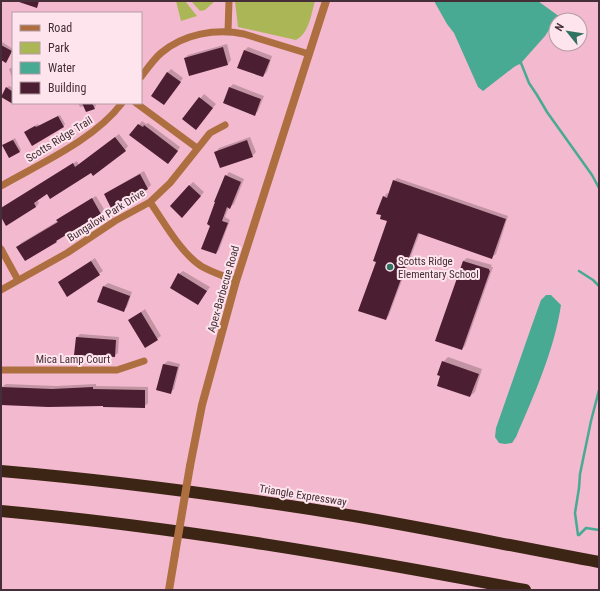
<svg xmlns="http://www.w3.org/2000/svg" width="600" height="591" viewBox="0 0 600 591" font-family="'Roboto Condensed',sans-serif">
<rect width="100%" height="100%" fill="#f3b9ce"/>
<path fill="#abb756" d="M176,1H185L197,16L181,21Z
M191,1H215L205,10L200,11Z
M235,1H315C311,15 309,33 296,40L238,27Z"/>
<path fill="#48aa93" d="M434,1H538L560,17L554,22L545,36L521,63L514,67L483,91L478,87L454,33L447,24Z
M546,295H551L561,305C554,351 534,395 516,437L512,443L505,444L499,443L495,437L496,428L532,325L541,300Z"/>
<path fill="#0003" d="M2,42L13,49L6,62L1,59V44Z
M227,44L231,60L228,64L185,58L188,55Z
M248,47L272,56L267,72L263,76L244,51Z
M13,67V80L9,69Z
M171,69L183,78L164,104L167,73Z
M233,84L264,96L258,111L254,115L224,102L230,87Z
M9,86L13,88V102L6,88Z
M204,94L216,104L199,125L183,119Z
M78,103H95L96,106L94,108L84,106L80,107Z
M60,115L65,124L63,127L27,130L38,124L39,126Z
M142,121L146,124L148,123L180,147L172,159L131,135Z
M119,134L128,146L125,150L91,171L48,193L37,199L39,203L36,207L7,224L1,215L2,207L77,161L79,165Z
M250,137L256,152L252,156L216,152L219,148Z
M15,138L21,150L19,152L6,143Z
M144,171L151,185L148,188L105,194L109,191Z
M229,172L244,179L234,204L230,207H229L225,217L230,220L219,250L216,253L211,225L226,176Z
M397,178L508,216L496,254L492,257L420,232L389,315L386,319L377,261L388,221L384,197L387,193L389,194L394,181Z
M193,182L204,192L186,213L189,186Z
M96,196L104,209L101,213L26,260L18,247L21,243L58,221L57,220L61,217Z
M95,258L103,271L67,295L59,282Z
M467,258L492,265L491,267H493L465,346L462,349L437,340L463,261Z
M183,271L210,287L198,304L179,274Z
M108,283L132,292L127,307L123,310L104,286Z
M145,309L161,336L145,347L129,321Z
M80,334L119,337L118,353L114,356L77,337Z
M448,357L482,369L475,392L470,396L441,375L443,362Z
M168,361L180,364L174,389L170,393L157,390L164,364Z
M6,384L56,386L96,384V386L148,387V403L144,407L2,387Z"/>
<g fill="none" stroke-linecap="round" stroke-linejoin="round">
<path stroke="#48aa93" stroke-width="2.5" d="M518,63H521L529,83L537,95L547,112L592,175L599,188
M579,271L593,280L599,286
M578,535L575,513L579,488L580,474L591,421L599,390
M579,535L586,528L599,530"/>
</g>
<path fill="#4b1e31" d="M19,1H39L37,8L19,2Z
M1,45L12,51L6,63L1,60Z
M223,47L228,65L189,76L184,58Z
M244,50L270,60L263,77L237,68Z
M167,72L181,82L164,105L151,96Z
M6,87L13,92V104L1,97Z
M229,87L261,99L255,116L223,103Z
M199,97L213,108L196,130L182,119Z
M82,103H92L95,109L86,112Z
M58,116L64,127L32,146L24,132L35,126L36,127Z
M138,124L143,127L144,125L178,151L168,164L129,135Z
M115,137L126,151L93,176L91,173L50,199L47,194L34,203L36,207L6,226L1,217V208L73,163L75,167Z
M13,140L20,152L9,158L2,145Z
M247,140L253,157L220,168L214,152Z
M140,174L148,189L112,210L104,194Z
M225,175L241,182L230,209L227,207L222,221L228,223L216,254L201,249L210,226L207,224L215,202H214Z
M393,180L506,219L492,259L418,233L386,320L358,311L376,262L373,261L387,221L380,219L381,215L376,214L383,196L387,198Z
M189,185L201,196L182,218L170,206Z
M92,198L101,214L56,241L57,242L25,261L16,247L58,222L56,220Z
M91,261L100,275L67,297L58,282Z
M463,261L489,269V270L490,271L462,350L435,341Z
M178,273L207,291L198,305L170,288Z
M103,286L130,296L124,312L97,302Z
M141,312L158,340L145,348L128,320Z
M76,337L116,340L115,357L74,355Z
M442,361L479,374L470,397L437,386L440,376L437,375Z
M163,364L178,367L171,394L156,390Z
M1,387L52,389L93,387V389L145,390V408L103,407V406L48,407L1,405Z"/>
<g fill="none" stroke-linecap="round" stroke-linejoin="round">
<path stroke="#ad6e40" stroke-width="7" d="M228,31L229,1
M141,77C147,69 153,60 161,53C183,34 216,28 244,34L309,54
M136,103L197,148
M1,186C41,163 94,140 122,103
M150,202C164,222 181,253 201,266C211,272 224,276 236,281
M1,249L18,280
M1,290L67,253L115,221L150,202L170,183L210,133L225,125
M1,370H117L144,361"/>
<path stroke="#ad6e40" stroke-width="8" d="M190,466L202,405L236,281L326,1
M169,590L175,554"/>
<path stroke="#3d2515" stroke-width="12" d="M1,471C119,481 237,497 354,516C436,530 517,547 599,562
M1,511C177,527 351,557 525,590"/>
<path stroke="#ad6e40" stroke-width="8" d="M175,554L190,466"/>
</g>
<circle fill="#317363" stroke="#fee5ed" stroke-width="1.5" cx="390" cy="267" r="4"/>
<g text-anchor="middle" stroke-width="4" stroke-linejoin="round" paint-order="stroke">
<g font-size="11" fill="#452e37" stroke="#fee5ed">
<text transform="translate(59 139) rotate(-32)" y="4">Scotts Ridge Trail</text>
<text transform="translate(106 215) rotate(-32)" y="4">Bungalow Park Drive</text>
<text transform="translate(223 289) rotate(-74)" y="4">Apex-Barbecue Road</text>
<text x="73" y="363">Mica Lamp Court</text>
<text transform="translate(303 495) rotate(9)" y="4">Triangle Expressway</text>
</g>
<g font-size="11" fill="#452e37" stroke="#fee5ed" text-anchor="start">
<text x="398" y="265">Scotts Ridge<tspan x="398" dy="13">Elementary School</tspan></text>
</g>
</g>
<rect width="600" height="591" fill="none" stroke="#452e37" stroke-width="4"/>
<rect x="12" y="12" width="130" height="92" fill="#fee5ed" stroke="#b49ca4"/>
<rect x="20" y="25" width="20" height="6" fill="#ad6e40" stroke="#b49ca4"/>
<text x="48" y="32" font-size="12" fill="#452e37">Road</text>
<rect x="20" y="42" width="20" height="12" fill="#abb756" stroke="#b49ca4"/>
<text x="48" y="52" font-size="12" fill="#452e37">Park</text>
<rect x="20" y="62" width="20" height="12" fill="#48aa93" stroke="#b49ca4"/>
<text x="48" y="72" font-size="12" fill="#452e37">Water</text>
<rect x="20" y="82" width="20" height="12" fill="#4b1e31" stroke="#b49ca4"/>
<text x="48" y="92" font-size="12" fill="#452e37">Building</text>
<g transform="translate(568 32) rotate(300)"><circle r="19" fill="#fee5ed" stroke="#b49ca4"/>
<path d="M0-3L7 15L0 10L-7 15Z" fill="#317363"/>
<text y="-6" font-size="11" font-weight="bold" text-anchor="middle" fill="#452e37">N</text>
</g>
</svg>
